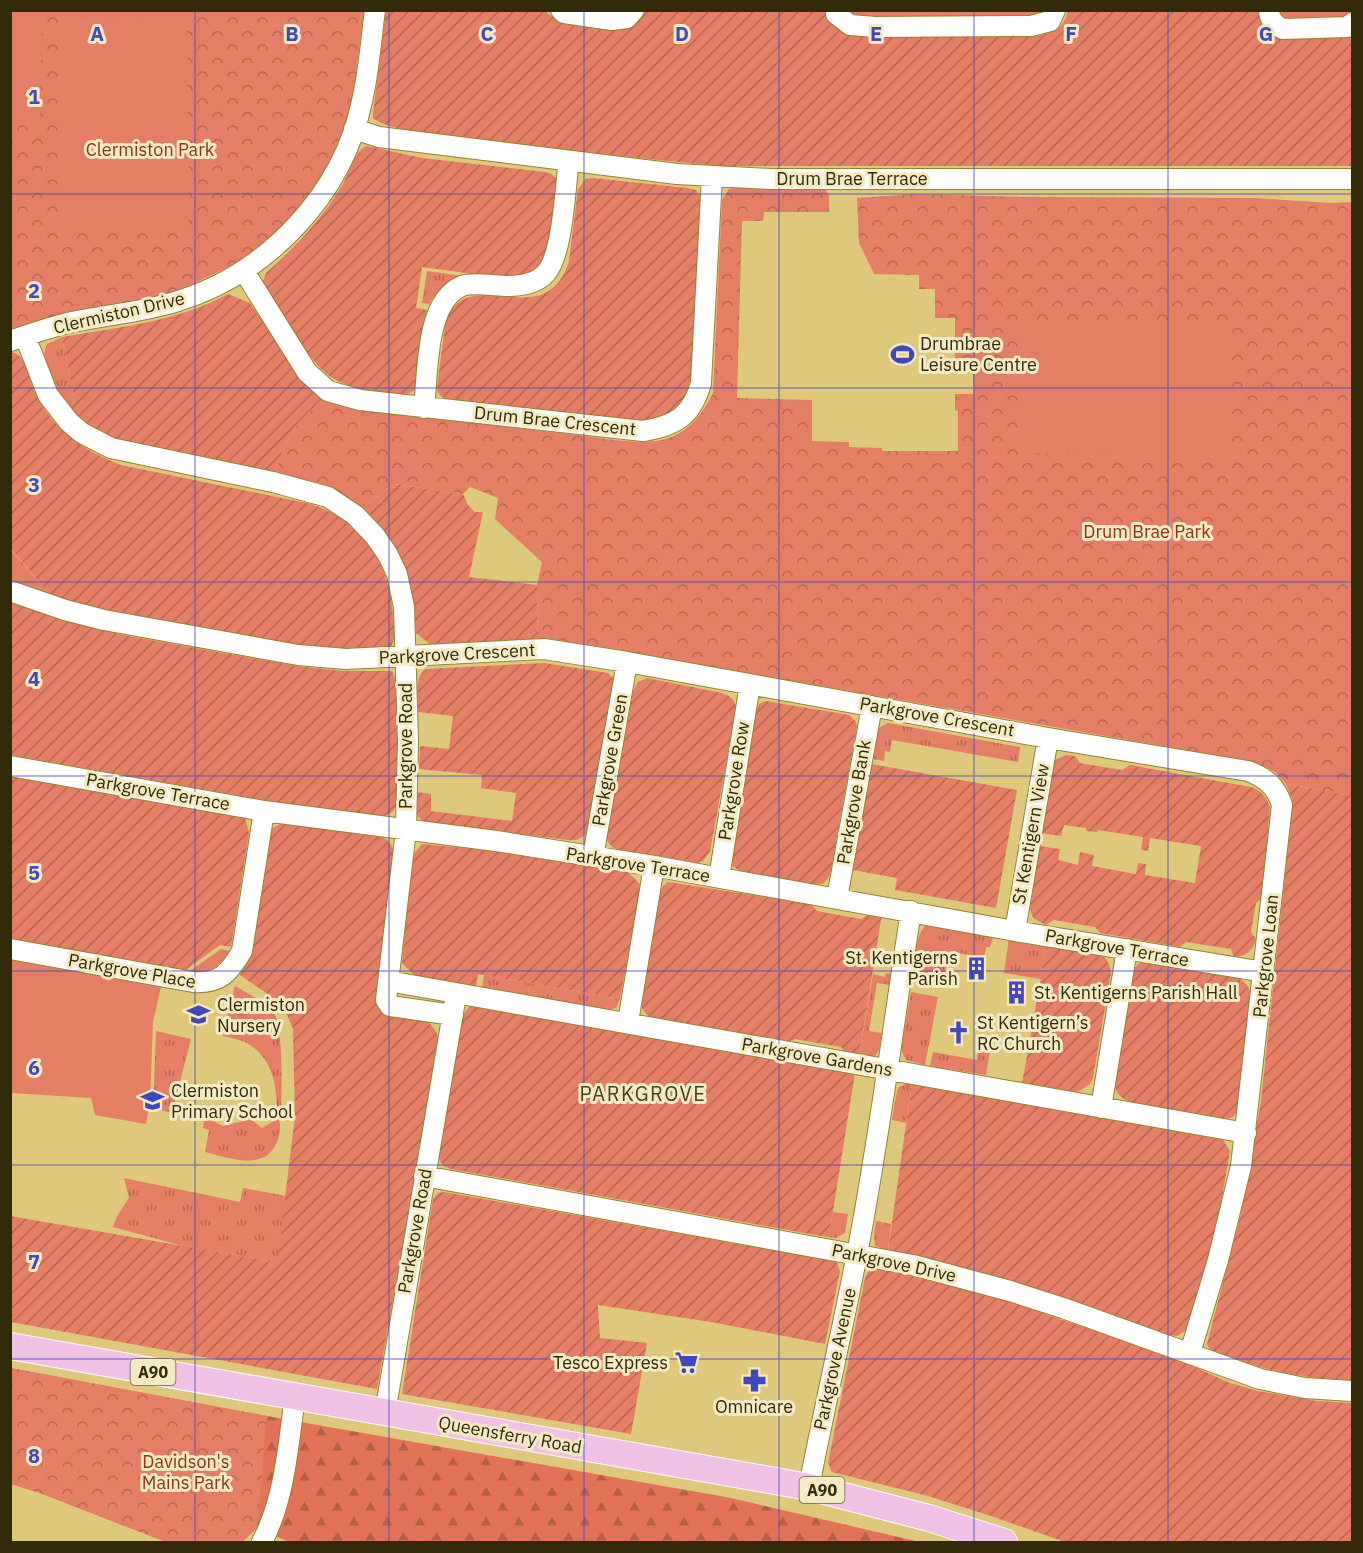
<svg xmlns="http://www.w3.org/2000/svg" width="1363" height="1553" viewBox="0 0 1363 1553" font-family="'IBM Plex Sans',sans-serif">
<defs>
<pattern id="grass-tufts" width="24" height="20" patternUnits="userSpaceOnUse" patternTransform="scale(1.5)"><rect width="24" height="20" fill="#e47e65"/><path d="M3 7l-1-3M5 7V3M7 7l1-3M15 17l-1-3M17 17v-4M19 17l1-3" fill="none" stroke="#b96751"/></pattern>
<pattern id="forest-firs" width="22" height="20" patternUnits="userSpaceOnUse" patternTransform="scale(1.5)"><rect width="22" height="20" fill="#e27359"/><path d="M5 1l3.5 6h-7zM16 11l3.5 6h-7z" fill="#b85f48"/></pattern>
<pattern id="park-crowns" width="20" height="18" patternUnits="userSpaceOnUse" patternTransform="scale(1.5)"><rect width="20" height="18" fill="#e47e65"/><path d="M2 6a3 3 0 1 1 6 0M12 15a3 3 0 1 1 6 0" fill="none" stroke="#b96751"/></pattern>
<pattern id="garden-furrows" width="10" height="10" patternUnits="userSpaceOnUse" patternTransform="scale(1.5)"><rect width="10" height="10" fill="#e47e65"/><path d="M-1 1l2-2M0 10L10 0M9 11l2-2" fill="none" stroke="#b96751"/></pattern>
</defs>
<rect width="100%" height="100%" fill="#dec87b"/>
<path fill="url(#grass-tufts)" d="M845,11H1046L1044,15L1033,18L859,21Z
M1277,11H1351L1340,20H1287Z
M427,271L463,276C449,283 437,290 429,304L422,303Z
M62,337L75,402L68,407C57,390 37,365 47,344Z
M10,549L47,591L45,595L11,581Z
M888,723L1020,747L1018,762L892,740L890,752L885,751L884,761L873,759L879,728Z
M928,924L994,934L990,947H986L984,958L949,951L942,986L912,981C914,966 914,932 928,924Z
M1009,938L1047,944L1041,979L1004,973Z
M221,949L230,951C222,964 207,976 191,971V970Z
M886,973L892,974L890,985L877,983L869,1031L882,1033L879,1050L875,1056L868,1058L859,1056L873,974L885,977Z
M484,975L620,999L616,1008L606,1010L482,988Z
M235,986C249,994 264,1001 274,1014C283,1026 282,1091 281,1108L277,1107C276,1082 272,1060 250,1045C243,1040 232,1038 223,1036Z
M911,992L938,997L925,1065L906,1060L901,1050Z
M156,1031L191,1039L172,1113L153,1108Z
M979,1048L990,1050L986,1075L930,1066L933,1052L977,1060Z
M907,1083H912L906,1123L892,1120L897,1091L899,1087Z
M205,1117L223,1126L251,1119L262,1128L279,1118C281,1128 280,1137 275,1146C262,1171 226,1157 205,1152L209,1130L203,1128Z
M124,1178L240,1202L243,1188L286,1196L277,1262L183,1246L113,1227L117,1216L129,1198Z
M833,1212L848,1214L845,1233L836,1238L821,1236L827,1235L830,1230Z
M876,1221L891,1224L888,1250L875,1246L874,1236Z"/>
<path fill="url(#forest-firs)" d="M10,1368L267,1416L731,1498L920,1542H289L257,1528L242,1542H166L40,1493L11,1484Z"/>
<path fill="url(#park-crowns)" d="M10,11H364L352,103L328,175L287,226L236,263L171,295L67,313L11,331Z
M737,187L824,188L829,195V212H764L763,221H742L737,398L812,400V441L849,442V447L882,448V451H958V411L955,410V394H973V364H955V318H935V289H919V275L874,274L859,243L857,198L916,194L1024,197L1255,198L1330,203L1352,202V795L1286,784L1275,772L1267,768L1258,764L1220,756L638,654L538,643L537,585L542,562L495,519L498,498L470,487L463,494L394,484L362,508C331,488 310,481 275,474C280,456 286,440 297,425C305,415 315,407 323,397L332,399L340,405C416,415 492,426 569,434C596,437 628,444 656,441C684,438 701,417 713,393L722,200L729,189Z
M11,1368L267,1416L257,1528L242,1542H166L40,1493L11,1484Z"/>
<path fill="url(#garden-furrows)" d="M1261,10L1284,38H1338L1352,35V166H723C649,160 576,151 503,143C475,139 392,134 373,118V113L386,11H545L555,19L564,22C585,24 637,38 645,11H828L849,34L861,36H1037C1054,32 1064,28 1068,11Z
M367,146L422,158L545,172L551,174L557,179L549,254L534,273L510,279L422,267L416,308L427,310L417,387C410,397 399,394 387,393C327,387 318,370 287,321C279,309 267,295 263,281L266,273C296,247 322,219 343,184C349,173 355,150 367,146Z
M593,178L687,188L696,190L700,196L694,377L691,388L678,411L641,424L446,399C440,396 437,393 437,386L446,319C471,262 546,336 569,261L578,189L586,179Z
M228,294L250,303L298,373L323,397C315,407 305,415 297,425C286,440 280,456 275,474L117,441L98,432L68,407L75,402L62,337C119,327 177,322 228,294Z
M10,352C27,353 28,379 35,392C52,429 84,451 121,465L311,504C363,521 390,563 393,616C394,628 397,638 390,648L333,652L133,618L45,595L47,591L11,549Z
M394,484L463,494L468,505L475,512H483L469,577L537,585L538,643L432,646L416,633C413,581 402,544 362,508Z
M10,602L64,620L123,635L297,666L343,671H392L396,680L398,804C393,812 390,816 381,816L313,809L11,755Z
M544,663L608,673L614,679L588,830C583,839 578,841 568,840L426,822C412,817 416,805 416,792L431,794V811L512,821L516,793L481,788L482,775L419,769L420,746L449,749L453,716L418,712C418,698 413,678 426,669Z
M647,678L722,693C730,696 735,699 736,708L710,852L703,861L697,863L618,850L612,847L606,839L633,691L638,682Z
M766,701L849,715L856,722L857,726L830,875L824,883L814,885L740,871L731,865L729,855L756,711L759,704Z
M1066,755L1075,756L1080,763L1122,770L1130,765L1251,787C1262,791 1267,797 1270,808L1262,898L1256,903L1251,932L1256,939C1253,951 1246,956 1234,957L1231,949L1186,942L1180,947L1100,933L1095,927L1054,920L1046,925L1033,918L1030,909L1039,846L1060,849L1058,860L1078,865L1080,852L1094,855L1092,866L1136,874L1138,863L1146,864L1145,875L1195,883L1201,846L1150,838L1148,851L1141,850L1143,837L1098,830L1097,832L1086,831V828L1064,825L1061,836L1041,833L1053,765L1055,760Z
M871,764L1017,790L996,908L895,890L897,878L853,870Z
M11,776L235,815L245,818L249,833L231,947L220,945L183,972L11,939Z
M1286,784L1352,795V1381C1303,1378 1264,1370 1216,1354L1209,1348L1207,1344L1240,1217L1261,1101L1292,808V799Z
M282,823L379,836C387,839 390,841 393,849L378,991C397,1003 436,1017 439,1041L377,1389L11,1322L10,1216L277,1262L295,1117L293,1029L286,1012L269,995L240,975L251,955L270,833L273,828Z
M422,844L505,852L629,873L641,885L620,999L478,974L476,987L416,977L402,963L411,857Z
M668,882L811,904L817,911L861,919L868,915L882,914L859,1056L845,1053L841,1047L795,1039L786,1043L649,1017L642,1009V1002L660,892L663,886Z
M1047,944L1099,953C1107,958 1110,964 1111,973L1093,1078L1090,1084L1078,1092L1022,1083Z
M1142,961L1233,976C1243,980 1248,984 1251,994L1239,1106C1236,1115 1233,1119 1224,1119L1133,1103C1119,1098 1114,1092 1114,1077L1134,972L1135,967Z
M474,1005L855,1073L830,1230L827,1235L821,1236L451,1169L443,1166L438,1157L462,1016L469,1007Z
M912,1083L1223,1140L1230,1151L1217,1226L1188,1329L1177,1336L1169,1335C1076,1303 983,1273 888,1250Z
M444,1192L834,1261L837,1263L840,1271L825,1344L711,1322L598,1305L600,1338L647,1343L631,1434L402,1394L433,1199L438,1193Z
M873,1268H880L1001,1299L1177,1359L1230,1383L1258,1391L1317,1401L1352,1403V1542H1065L991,1516L928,1496L832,1472L828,1463L865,1278L868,1272Z"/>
<path fill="#e47e65" d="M11,10L42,11L40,124H11Z
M187,17L189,228L61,229L58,18Z
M1022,320L1230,323L1229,456L1021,453Z
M11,960L161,987L153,1022L150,1102L146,1124L95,1115L91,1098L11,1093Z"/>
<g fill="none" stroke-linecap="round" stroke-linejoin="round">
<defs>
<path id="minor" d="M561,10L564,13L612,20L627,18L634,10
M836,10V14L850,25L875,27L1031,26L1050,21L1055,10
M1269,10C1269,20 1275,25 1283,29L1348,27L1352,23
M354,129L379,137L677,174L770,179H1352
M244,271L307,372L328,391L360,400L643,431C675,426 692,416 701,383L712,176
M25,336L48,395L69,422L82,433L111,448L273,482L328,497L355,515L375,536L388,555L397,574L404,607L408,741L406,830L386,1000L390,1006L453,1015
M10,341C30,334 51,327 72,322C106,315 142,312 175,302C266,275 343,195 362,101C369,71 371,40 375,10
M424,408C428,374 425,301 462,286C473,282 496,286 508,286C521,286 537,283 546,273C563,254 565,187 569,161
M10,591L65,610L104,620L298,655L346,659L544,649L627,662L1048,738L1248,771C1266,778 1276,786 1282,805L1241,1166L1218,1260L1190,1353
M10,766L264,811L496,841L654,866L1015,931L1264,972
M593,857L627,662
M719,878L750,684
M837,898L872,706
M1015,931L1048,738
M10,949L193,982C220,984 229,973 242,951L264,811
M388,981L1246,1133
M628,1022L654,866
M1101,1108L1127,949
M424,1176L913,1265L1010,1291L1063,1308L1260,1379L1305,1388L1352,1391
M385,1413L455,1001
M809,1487C824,1409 842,1332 857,1254C879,1141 893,1026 911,911
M262,1542C285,1498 288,1446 295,1397"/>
<path id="major" d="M10,1346L809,1487L929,1518L1004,1542"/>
</defs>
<use href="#minor" stroke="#968233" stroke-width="22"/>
<use href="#major" stroke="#fff" stroke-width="28"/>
<use href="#minor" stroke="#fff" stroke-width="20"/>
<use href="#major" stroke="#f1c1e6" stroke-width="26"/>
</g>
<path fill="none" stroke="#4148bc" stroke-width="1.5" stroke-opacity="0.55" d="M195,10V1542M389,10V1542M584,10V1542M779,10V1542M974,10V1542M1168,10V1542M10,194H1352M10,388H1352M10,582H1352M10,776H1352M10,971H1352M10,1165H1352M10,1359H1352"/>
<defs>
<symbol id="stadium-bare" viewBox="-9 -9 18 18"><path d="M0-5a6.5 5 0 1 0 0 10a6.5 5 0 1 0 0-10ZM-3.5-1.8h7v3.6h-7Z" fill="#4148bc" stroke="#f4eac4" stroke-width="2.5" paint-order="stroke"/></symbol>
<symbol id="building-bare" viewBox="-9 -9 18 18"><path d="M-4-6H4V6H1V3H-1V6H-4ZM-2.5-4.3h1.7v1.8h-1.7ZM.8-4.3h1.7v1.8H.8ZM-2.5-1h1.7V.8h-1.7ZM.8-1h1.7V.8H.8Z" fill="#4148bc" stroke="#f4eac4" stroke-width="2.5" paint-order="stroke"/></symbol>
<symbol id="school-bare" viewBox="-9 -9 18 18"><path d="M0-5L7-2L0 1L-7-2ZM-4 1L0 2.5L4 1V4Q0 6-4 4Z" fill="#4148bc" stroke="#f4eac4" stroke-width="2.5" paint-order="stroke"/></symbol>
<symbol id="church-bare" viewBox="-9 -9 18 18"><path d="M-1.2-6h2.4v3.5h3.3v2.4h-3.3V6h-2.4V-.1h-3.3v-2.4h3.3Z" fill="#4148bc" stroke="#f4eac4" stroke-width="2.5" paint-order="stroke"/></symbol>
<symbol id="supermarket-bare" viewBox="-9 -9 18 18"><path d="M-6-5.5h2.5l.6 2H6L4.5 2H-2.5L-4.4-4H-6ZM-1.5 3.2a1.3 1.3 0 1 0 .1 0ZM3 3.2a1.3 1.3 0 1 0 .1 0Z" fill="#4148bc" stroke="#f4eac4" stroke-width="2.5" paint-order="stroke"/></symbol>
<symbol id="pharmacy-bare" viewBox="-9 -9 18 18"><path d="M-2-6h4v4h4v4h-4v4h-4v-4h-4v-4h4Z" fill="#4148bc" stroke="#f4eac4" stroke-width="2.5" paint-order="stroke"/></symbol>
</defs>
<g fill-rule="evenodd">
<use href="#stadium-bare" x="886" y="338" width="33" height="33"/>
<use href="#building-bare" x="960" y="952" width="33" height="33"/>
<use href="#building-bare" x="1000" y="976" width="33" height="33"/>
<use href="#school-bare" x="182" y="998" width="33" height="33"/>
<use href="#church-bare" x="942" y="1016" width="33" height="33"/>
<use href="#school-bare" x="136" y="1084" width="33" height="33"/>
<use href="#supermarket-bare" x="670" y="1346" width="33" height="33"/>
<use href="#pharmacy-bare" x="738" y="1364" width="33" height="33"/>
</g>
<g text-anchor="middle" stroke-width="6" stroke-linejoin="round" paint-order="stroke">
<g fill="#f4eac4" stroke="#6c6441" stroke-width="1.5">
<rect x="130.5" y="1359" width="45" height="26" rx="4.5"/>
<rect x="799.5" y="1477" width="45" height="26" rx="4.5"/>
</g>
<g font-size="16" font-weight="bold" fill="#322a09">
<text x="153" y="1378">A90</text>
<text x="822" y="1496">A90</text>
</g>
<g font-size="18" fill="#943018" stroke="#f4eac4">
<text x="150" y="156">Clermiston Park</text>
<text x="1147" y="538">Drum Brae Park</text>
<text x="186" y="1468">Davidson's<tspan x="186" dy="21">Mains Park</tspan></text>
</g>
<g font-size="18" fill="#322a09" stroke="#f4eac4">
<text x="852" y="185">Drum Brae Terrace</text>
<text transform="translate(119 313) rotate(-13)" y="6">Clermiston Drive</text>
<text transform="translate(555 421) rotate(6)" y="6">Drum Brae Crescent</text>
<text transform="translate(457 654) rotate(-3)" y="6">Parkgrove Crescent</text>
<text transform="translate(937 717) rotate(10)" y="6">Parkgrove Crescent</text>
<text transform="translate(406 746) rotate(-90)" y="6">Parkgrove Road</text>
<text transform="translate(610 760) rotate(-80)" y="6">Parkgrove Green</text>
<text transform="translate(734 781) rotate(-81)" y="6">Parkgrove Row</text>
<text transform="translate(158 792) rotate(10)" y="6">Parkgrove Terrace</text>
<text transform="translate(854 802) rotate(-80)" y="6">Parkgrove Bank</text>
<text transform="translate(1031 834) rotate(-80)" y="6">St Kentigern View</text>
<text transform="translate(638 865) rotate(9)" y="6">Parkgrove Terrace</text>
<text transform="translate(1117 948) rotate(10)" y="6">Parkgrove Terrace</text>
<text transform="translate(1266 956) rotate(-84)" y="6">Parkgrove Loan</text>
<text transform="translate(132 971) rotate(10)" y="6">Parkgrove Place</text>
<text transform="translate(817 1057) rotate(10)" y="6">Parkgrove Gardens</text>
<text transform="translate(415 1231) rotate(-80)" y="6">Parkgrove Road</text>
<text transform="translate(894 1263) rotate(12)" y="6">Parkgrove Drive</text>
<text transform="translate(835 1359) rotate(-78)" y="6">Parkgrove Avenue</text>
<text transform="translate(510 1435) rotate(10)" y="6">Queensferry Road</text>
</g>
<g font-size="18" fill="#322a09" stroke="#f4eac4" text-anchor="start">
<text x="920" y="350">Drumbrae<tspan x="920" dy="21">Leisure Centre</tspan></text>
<text x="958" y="964" text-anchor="end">St. Kentigerns<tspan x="958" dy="21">Parish</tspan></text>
<text x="1034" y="999">St. Kentigerns Parish Hall</text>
<text x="217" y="1011">Clermiston<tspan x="217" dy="21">Nursery</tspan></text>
<text x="977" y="1029">St Kentigern’s<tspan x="977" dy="21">RC Church</tspan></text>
<text x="171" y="1097">Clermiston<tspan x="171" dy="21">Primary School</tspan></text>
<text x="668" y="1369" text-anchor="end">Tesco Express</text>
<text x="754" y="1413" text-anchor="middle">Omnicare</text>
</g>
<g font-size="20" letter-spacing="1.5" fill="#4a4016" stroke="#f4eac4">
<text x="643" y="1101">PARKGROVE</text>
</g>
</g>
<g font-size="20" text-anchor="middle" font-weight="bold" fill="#4148bc" stroke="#f4eac4" stroke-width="6" stroke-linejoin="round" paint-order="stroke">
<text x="97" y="41">A</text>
<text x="292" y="41">B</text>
<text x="487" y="41">C</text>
<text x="682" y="41">D</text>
<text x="876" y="41">E</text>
<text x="1071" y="41">F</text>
<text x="1266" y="41">G</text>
<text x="34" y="104">1</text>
<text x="34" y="298">2</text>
<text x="34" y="492">3</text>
<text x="34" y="686">4</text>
<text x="34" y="880">5</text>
<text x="34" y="1075">6</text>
<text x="34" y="1269">7</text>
<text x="34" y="1463">8</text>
</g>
<rect width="1363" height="1553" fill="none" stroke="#322a09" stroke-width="24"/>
</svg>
